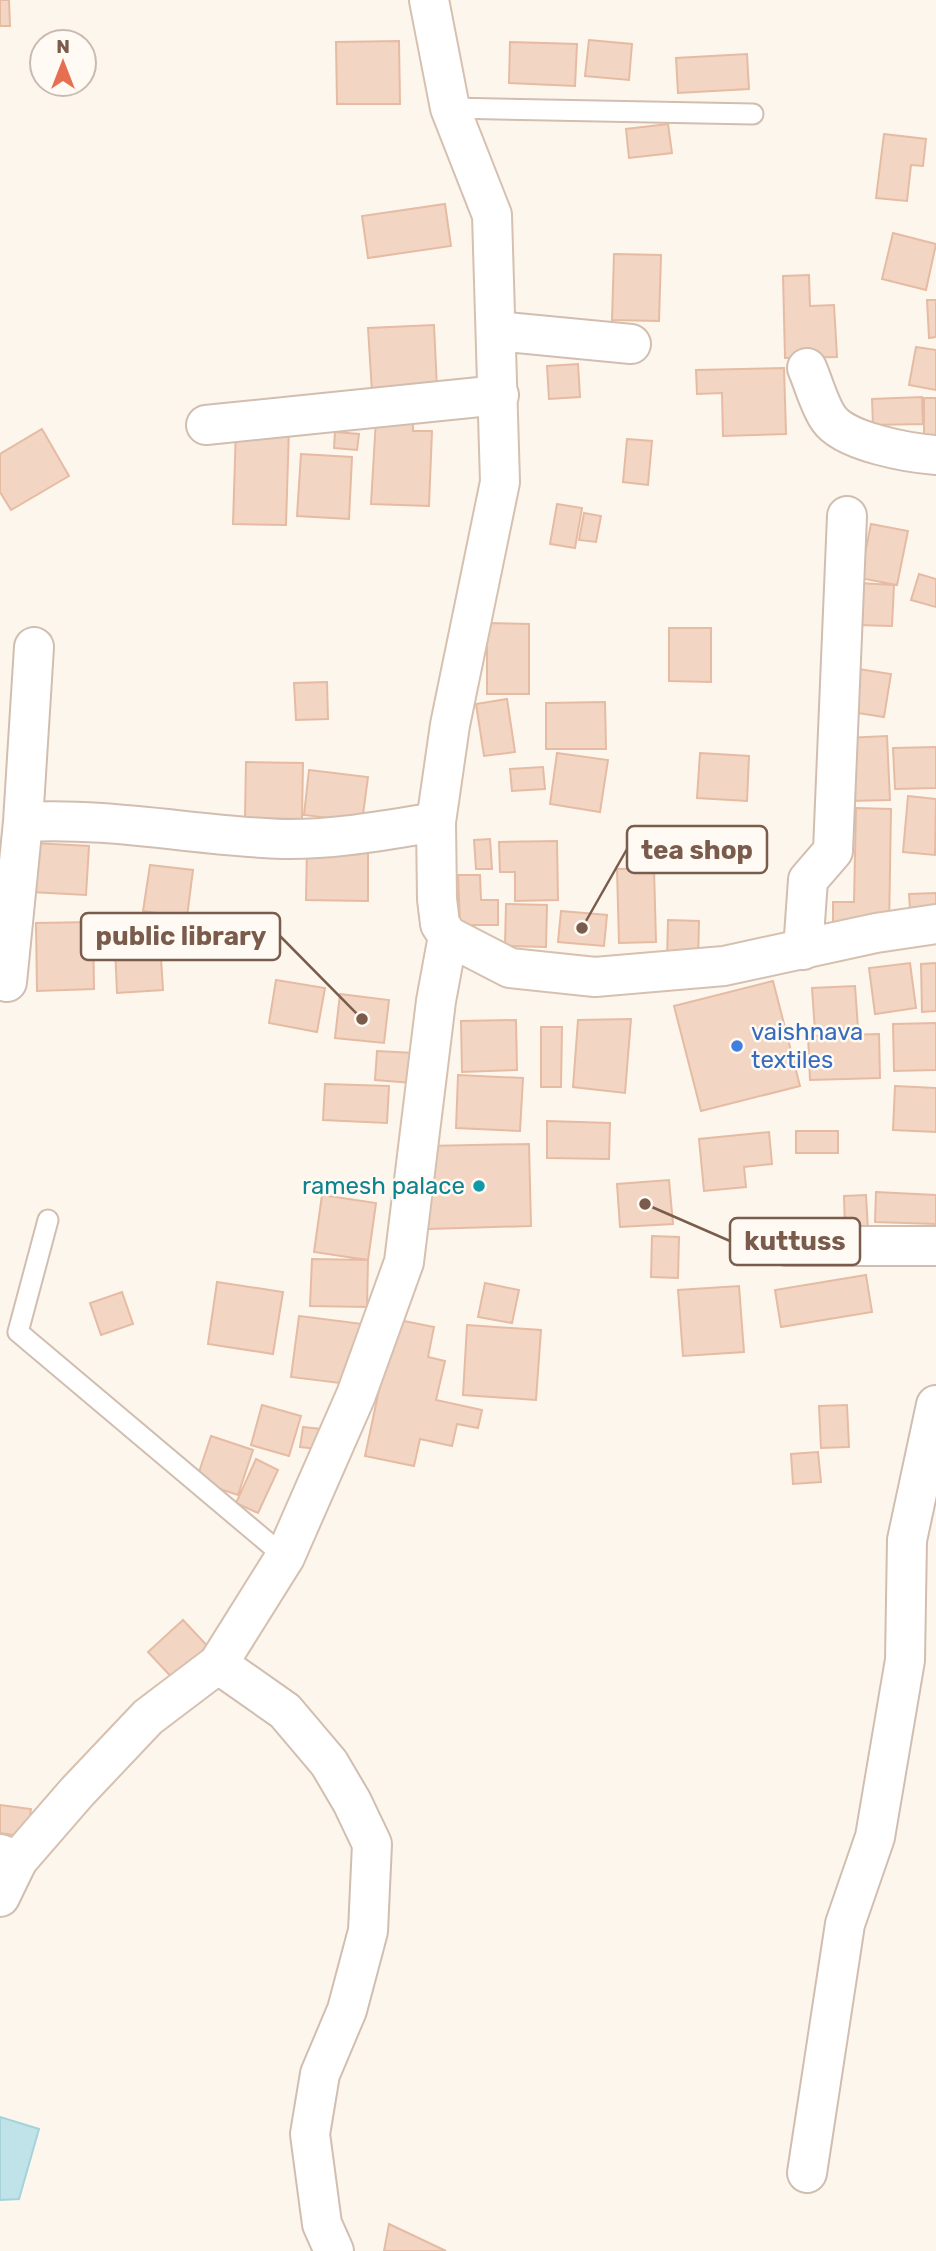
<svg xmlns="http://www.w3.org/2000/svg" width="936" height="2251" viewBox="0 0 936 2251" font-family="Rubik,sans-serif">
<rect width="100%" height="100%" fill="#fdf6ec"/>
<path fill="#bfe3e8" stroke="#a5d3da" stroke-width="2" d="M0,2117L39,2129L19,2199L0,2200Z"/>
<path fill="#f3d5c3" stroke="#e6bba3" stroke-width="2" d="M0,0H9L10,26H0Z
M589,40L632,44L629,80L585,76Z
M399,41L400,104H337L336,42Z
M510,42L577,44L575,86L509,83Z
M747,54L749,89L678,93L676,58Z
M668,124L672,153L629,158L626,129Z
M884,134L926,139L923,166L911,165L907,201L876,198Z
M445,204L451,246L368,258L362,216Z
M893,233L936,244L926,290L882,279Z
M614,254L661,255L659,321L612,320Z
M809,275L810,306L834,305L837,357L785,358L783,276Z
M927,300H936V337L929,338Z
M434,325L437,389L372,392L368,328Z
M916,347L936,350V390L909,385Z
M578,364L580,397L549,399L547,366Z
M784,368L786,434L723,436L722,393L697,394L696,370Z
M922,397L923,424L873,425L872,399Z
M924,398H936V438H924Z
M376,419L413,420V431H432L429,506L371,504Z
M236,427L289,428L286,525L233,524Z
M42,429L69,476L11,510L0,492V454Z
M335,432L359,434L357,450L334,448Z
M627,439L652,441L648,485L623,482Z
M301,454L352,457L349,519L297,516Z
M557,504L582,508L575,548L550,544Z
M584,513L601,516L596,542L579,540Z
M871,524L908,531L897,585L860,578Z
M919,574L936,579V607L911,600Z
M859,583L894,585L892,626L857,625Z
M487,623L529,624V694H487Z
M669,628H711V682L669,681Z
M852,668L891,674L884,717L845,711Z
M327,682L328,719L296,720L294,683Z
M507,699L515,752L484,756L476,704Z
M605,702L606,749H546V703Z
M887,736L890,800L849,801L846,738Z
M936,747V788L895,789L893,748Z
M557,753L608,760L600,812L550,804Z
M700,753L749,756L747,801L697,798Z
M246,762L303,763L302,819L245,818Z
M543,767L545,789L512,791L510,769Z
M309,770L368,777L362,822L304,815Z
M908,796L936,799L935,855L903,852Z
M856,808L891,809L889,930L833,928V902H854Z
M490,839L492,869H476L474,840Z
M557,841L558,900L515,901V872H500L499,842Z
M34,843L89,846L86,895L31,892Z
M307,847H368V901L306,900Z
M150,865L193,870L187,917L143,911Z
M654,868L656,942L619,943L617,869Z
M458,875H480L481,900H498V925H460Z
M936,893V922L911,923L909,894Z
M506,904L547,905L546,947L505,946Z
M561,911L607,915L604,946L558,942Z
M668,920L699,921L698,962L667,961Z
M93,922L94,989L37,991L36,923Z
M160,943L163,990L117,993L115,946Z
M910,963L916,1008L875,1014L869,968Z
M936,963V1011L922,1012L921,964Z
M276,980L325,988L317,1032L269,1023Z
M773,981L800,1086L701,1111L674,1006Z
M855,986L858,1028L815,1031L812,988Z
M340,994L389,1000L384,1043L335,1038Z
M631,1019L625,1093L573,1087L578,1020Z
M516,1020L517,1070L462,1072L461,1021Z
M936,1023V1070L894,1071L893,1024Z
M541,1027H562L561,1087H541Z
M879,1034L880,1078L810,1080L808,1036Z
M377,1051L413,1053L412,1083L375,1080Z
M458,1075L523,1078L520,1131L456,1128Z
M325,1084L389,1086L387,1123L323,1120Z
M895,1086L936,1088V1132L893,1130Z
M547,1121L610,1123L609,1159L547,1158Z
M796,1131H838V1153H796Z
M769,1132L772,1164L744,1167L746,1187L704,1191L699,1139Z
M529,1144L531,1226L428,1229L426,1146Z
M669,1180L673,1224L620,1227L617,1184Z
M876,1192L936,1195V1224L875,1222Z
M322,1195L376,1203L368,1260L314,1252Z
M866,1195L868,1230L845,1231L844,1196Z
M762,1234L763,1263L734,1265L733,1235Z
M652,1236L679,1237L678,1278L651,1277Z
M312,1259L368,1260L367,1307L310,1306Z
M866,1275L872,1312L781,1327L775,1290Z
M217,1282L283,1292L273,1354L208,1344Z
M485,1283L519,1290L512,1323L478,1317Z
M739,1286L744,1352L683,1356L678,1290Z
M122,1292L133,1324L101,1335L90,1303Z
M299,1316L363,1324L356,1385L291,1377Z
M394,1319L434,1327L428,1357L445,1361L436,1400L482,1410L478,1428L457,1424L452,1446L420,1439L414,1466L365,1456Z
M467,1325L541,1330L536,1400L463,1395Z
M262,1405L301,1416L289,1456L251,1445Z
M847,1405L849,1447L821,1448L819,1406Z
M303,1427L321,1429L318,1449L300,1447Z
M211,1436L253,1450L238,1495L196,1481Z
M818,1452L821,1482L793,1484L791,1454Z
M256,1459L278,1470L258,1513L236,1503Z
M183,1620L213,1652L178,1684L148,1652Z
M0,1805L31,1809L27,1837L0,1833Z
M389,2224L446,2251H384Z"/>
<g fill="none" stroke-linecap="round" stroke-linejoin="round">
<defs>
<path id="lane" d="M450,108L753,114
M48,1220L18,1332L285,1557"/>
<path id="street" d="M497,331L631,344
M807,368C814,384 819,405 829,419C845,442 909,453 936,455
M206,425L499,395
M34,647L23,822C110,817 197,836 283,839C335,840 385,830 436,822
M803,950L808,880L833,851L847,516
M7,982L23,822
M787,1246H936
M218,1664L285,1711L329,1763L352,1802L372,1844L368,1931L347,2010L320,2074L310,2134L322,2224L334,2251
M0,1897L18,1860
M807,2173L845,1924L875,1837L905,1660L907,1540L936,1405"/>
<path id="secondary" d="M429,0L450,108L492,215L500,482L450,725L436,822L437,899L440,924L448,936L510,968L595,977L724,966L876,933L936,924
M0,1854L18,1860L77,1792L148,1717L218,1664L285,1557L356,1395L404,1262L436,1001L448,936"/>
</defs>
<use href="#lane" stroke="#d1beb0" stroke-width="23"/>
<use href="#street" stroke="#d1beb0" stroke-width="42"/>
<use href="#secondary" stroke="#d6c0b0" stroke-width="42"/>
<use href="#lane" stroke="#fff" stroke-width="19"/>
<use href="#street" stroke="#fff" stroke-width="38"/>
<use href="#secondary" stroke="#fff" stroke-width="38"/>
</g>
<circle fill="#3f7fe0" stroke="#fffaf3" stroke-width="2.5" cx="737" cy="1046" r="7"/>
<circle fill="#0f9aa8" stroke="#fffaf3" stroke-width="2.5" cx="479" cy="1186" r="7"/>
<g text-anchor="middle" stroke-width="5" stroke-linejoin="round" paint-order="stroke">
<g font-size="24" fill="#366cbe" stroke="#fffaf3" text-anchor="start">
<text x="751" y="1040">vaishnava<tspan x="751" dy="28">textiles</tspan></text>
</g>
<g font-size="24" fill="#0d838f" stroke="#fffaf3" text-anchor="end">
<text x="465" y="1194">ramesh palace</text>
</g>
</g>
<path fill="none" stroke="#7a5c4d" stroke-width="2.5" d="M582 928L627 849M362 1019L280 936M645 1204L730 1241"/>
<g fill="#7a5c4d" stroke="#fffaf3" stroke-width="2.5">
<circle cx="582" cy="928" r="7"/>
<circle cx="362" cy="1019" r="7"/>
<circle cx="645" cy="1204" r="7"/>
</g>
<g fill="#fffaf3" stroke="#7a5c4d" stroke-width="2.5">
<rect x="627" y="826" width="140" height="47" rx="7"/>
<rect x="81" y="913" width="199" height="47" rx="7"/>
<rect x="730" y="1218" width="130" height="47" rx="7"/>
</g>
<g font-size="26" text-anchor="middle" font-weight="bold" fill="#7a5c4d">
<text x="697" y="859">tea shop</text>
<text x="181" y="945">public library</text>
<text x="795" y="1250">kuttuss</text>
</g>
<g transform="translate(63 63)"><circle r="33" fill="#fffaf3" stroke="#cabbb1" stroke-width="2"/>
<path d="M0-5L12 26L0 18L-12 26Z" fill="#e76f51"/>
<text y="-10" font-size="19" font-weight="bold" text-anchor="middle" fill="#7a5c4d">N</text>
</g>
</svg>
